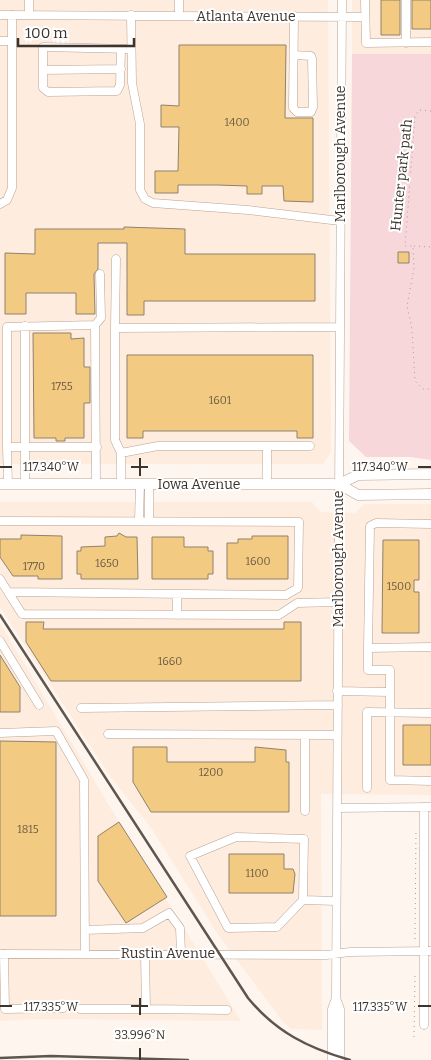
<svg xmlns="http://www.w3.org/2000/svg" width="431" height="1060" viewBox="0 0 431 1060" font-family="Bitter,serif">
<rect width="100%" height="100%" fill="#fef5ee"/>
<path fill="#feecdf" d="M0,0H328L331,452L323,464H0Z
M352,0H431V54H352Z
M0,502H312L320,512L355,513L364,504H431V795L321,794L322,1030L291,1029L283,1022L219,936L152,829L110,776L0,607Z
M0,623L119,822L241,1021L40,1019L0,1021Z"/>
<path fill="#f7d7d9" d="M352,54H431V460L411,457H366L349,441Z"/>
<path fill="#f3ca81" stroke="#8f826d" d="M381,0H400V35H381Z
M412,0H431V29H412Z
M179,45H286L285,118H313V202L284,201L283,186H262V194H247V186L217,185H178V193H155V171H178L179,127H161V105L179,106Z
M124,227L185,229V254H315V301H144V315H127V243H98V269L94,274L95,314H76V293H26V314H5V253L35,254V229H124Z
M398,252H409V263H398Z
M33,333H71V339L84,338V367H90V403H84V438H65V441H56V438H34Z
M127,355H313V438H297V431H143V438H127Z
M119,533L126,537H137L138,579H81V574H77V551H81V547L105,546V537L117,536Z
M21,535L62,536V579H38V576H13L0,557V539H21Z
M252,536H288V579H227V543H238V539H252Z
M152,537H184V547H208V551H213V574H208V579H152Z
M383,540H419V580H414V592H419V633H382Z
M26,622H44L43,629H284V622H301V681H51L26,642Z
M0,655L20,687V712H0Z
M403,725H431V765H403Z
M0,741L56,742V916H0Z
M133,747H167V762H255V747L286,750V762H289V812H151L133,782Z
M119,822L167,897L126,923L98,881V836Z
M229,854H284V869H293L295,874L293,893H229Z"/>
<g fill="none" stroke-linecap="round" stroke-linejoin="round">
<defs>
<path id="minor" d="M365,0L366,43L431,42
M406,0V43
M0,15L365,17
M29,15V0
M131,15L132,83L140,124V190L145,199L153,203L248,210L340,221
M179,16V0
M0,41H12
M121,49L120,85L117,91L48,92L43,88V47L131,49
M294,55L311,56L312,59L313,107L311,112H297L293,108L294,16
M43,70L121,69
M0,204L7,200L12,188V15
M95,325L7,327V447H97
M25,326V484
M115,328L116,259
M267,446H310
M7,447L8,484
M121,453L158,446H267V484
M96,484L95,325L101,318L100,274
M121,484V453L115,440V328L339,327
M0,521L299,522L298,588L286,595L8,592L22,614L279,615L297,603L338,602
M139,521L140,484
M149,521V484
M0,579L8,592
M177,595V615
M0,641L39,705
M368,648L370,526L376,523L431,524
M337,691L390,692V670H368V648L431,647
M390,692V780L431,781
M81,708L338,705
M0,733L56,731L84,780L85,954
M108,734L337,735
M367,788V712L431,713
M424,807V1025
M337,808L431,807
M305,811V735
M303,900L277,927L228,928L190,856L236,837L304,839L303,900L336,901
M85,930L143,928L169,913L180,928L181,953
M0,954L326,955L350,952L431,951
M4,954L5,1009L63,1008
M145,954L146,1009L227,1010
M336,998L340,1009V1060
M80,1009H146
M332,1060V1009L336,998L342,0"/>
<path id="major" d="M0,484H339L358,475L431,474
M339,484L358,495L431,494"/>
</defs>
<use href="#minor" stroke="#b9a393" stroke-width="9"/>
<use href="#major" stroke="#b9a393" stroke-width="11"/>
<path stroke="#a79e97" stroke-width="1" stroke-dasharray="1 4" stroke-linecap="butt" d="M431,111L419,110L415,116L405,246H413L414,268L407,306L412,329L415,381L423,389H431
M414,246L431,247
M415,939L416,829
M414,1037L415,976"/>
<use href="#minor" stroke="#fff" stroke-width="8"/>
<use href="#major" stroke="#fff" stroke-width="10"/>
<path stroke="#5e554e" stroke-width="2.5" d="M0,615L248,998C276,1032 308,1048 350,1060
M0,1058L51,1056L188,1060"/>
</g>
<path fill="none" stroke="#3d342d" stroke-width="2" d="M140,458V476M0,467H12M131,467H148M418,467H431M140,998V1015M0,1006H12M131,1006H148M418,1006H431M140,1048V1060"/>
<g text-anchor="middle" stroke-width="4" stroke-linejoin="round" paint-order="stroke">
<g font-size="11" fill="#6a5a42">
<text x="237" y="126">1400</text>
<text x="62" y="390">1755</text>
<text x="220" y="404">1601</text>
<text x="258" y="565">1600</text>
<text x="107" y="567">1650</text>
<text x="34" y="570">1770</text>
<text x="399" y="590">1500</text>
<text x="170" y="665">1660</text>
<text x="211" y="776">1200</text>
<text x="28" y="833">1815</text>
<text x="257" y="877">1100</text>
</g>
<g font-size="14" fill="#3d342d" stroke="#fff">
<text x="246" y="21">Atlanta Avenue</text>
<text transform="translate(340 154) rotate(-90)" y="5">Marlborough Avenue</text>
<text transform="translate(401 175) rotate(-84)" y="5">Hunter park path</text>
<text x="199" y="489">Iowa Avenue</text>
<text transform="translate(338 559) rotate(-90)" y="5">Marlborough Avenue</text>
<text x="168" y="958">Rustin Avenue</text>
</g>
</g>
<g font-size="12" text-anchor="middle" fill="#3d342d" stroke="#fff" stroke-width="4" stroke-linejoin="round" paint-order="stroke">
<text x="380" y="471">117.340°W</text>
<text x="51" y="471">117.340°W</text>
<text x="51" y="1011">117.335°W</text>
<text x="380" y="1011">117.335°W</text>
<text x="140" y="1039">33.996°N</text>
</g>
<path d="M18 38v8h116v-8" fill="none" stroke="#3d342d" stroke-width="2.5"/>
<text x="25" y="38" font-size="15" fill="#3d342d" stroke="#ffffff" stroke-width="4" paint-order="stroke">100 m</text>
</svg>
